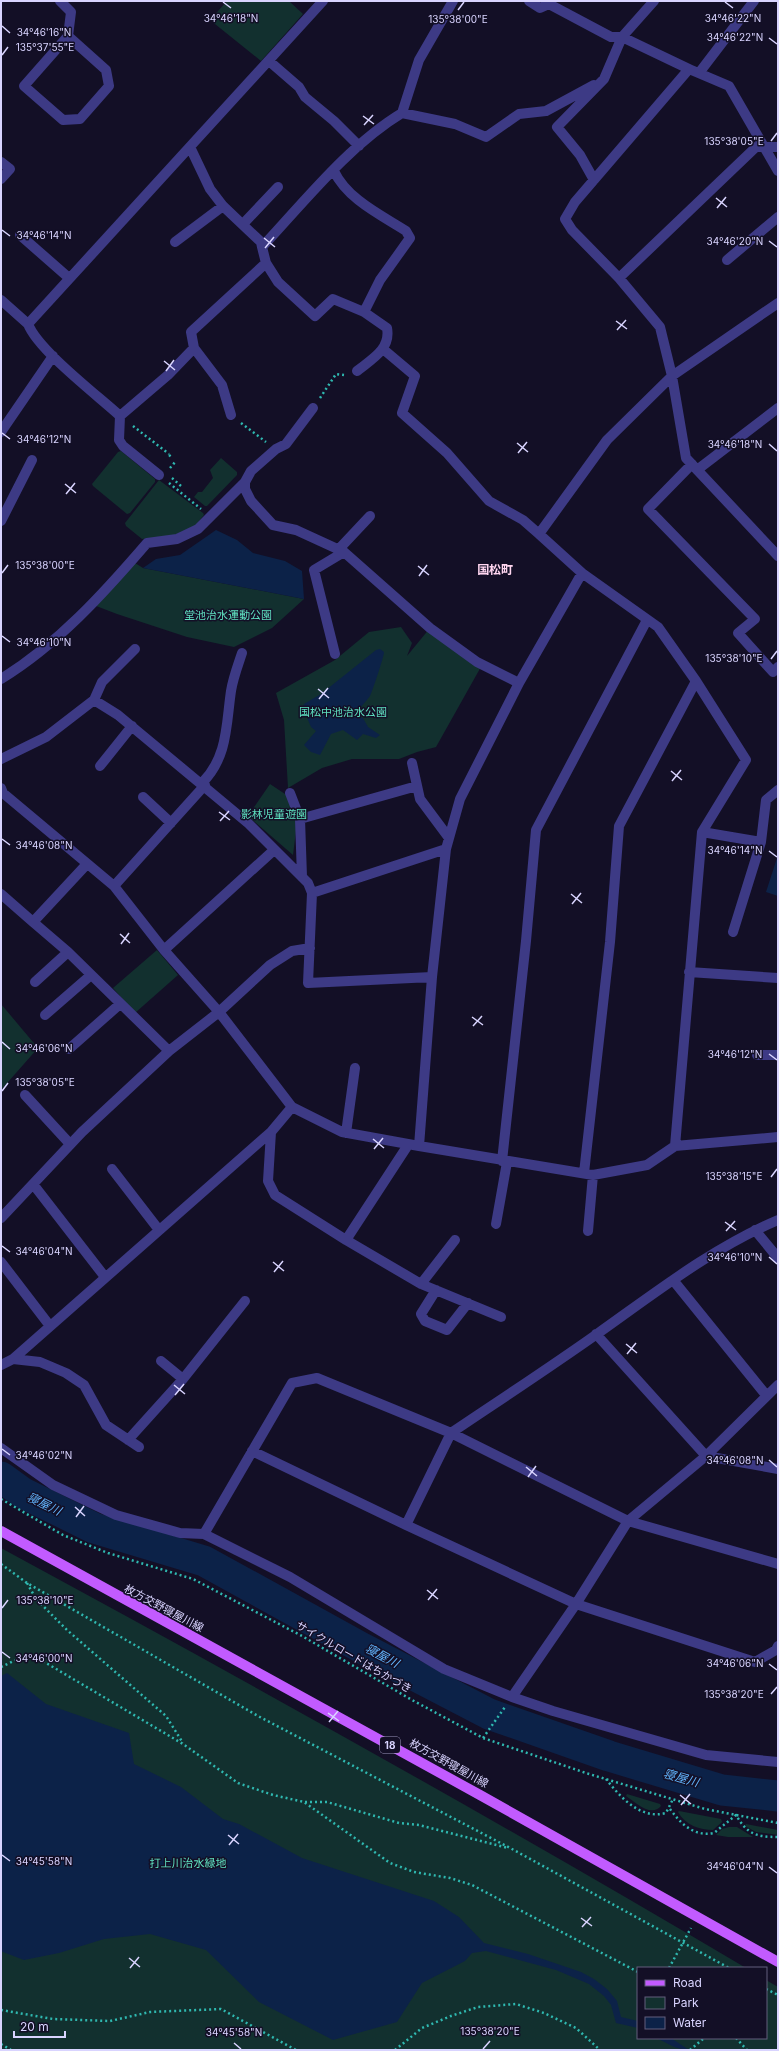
<svg xmlns="http://www.w3.org/2000/svg" width="779" height="2051" viewBox="0 0 779 2051" font-family="Inter,'Noto Sans JP',sans-serif">
<rect width="100%" height="100%" fill="#130f26"/>
<path fill="#12302f" d="M227,1H289L303,14L261,61L210,20Z
M121,451L155,479V482L130,513L127,514L93,486L92,484L118,452Z
M221,458L237,472V475L207,506H205L194,497L198,492H202L213,478L210,470Z
M159,480L203,513L204,515L195,526L175,535L142,539L126,526L125,523Z
M135,563L143,568L304,599L272,628L234,647L187,637L117,614L91,604Z
M401,627L412,643L407,656L430,628L482,665L436,747L417,752L399,759H352L322,768L288,788L284,720L276,693L335,660L369,632Z
M270,784L288,796L297,823L293,855L248,816Z
M157,950L178,975L135,1013L113,988Z
M1,1004L38,1048L1,1090Z
M1,1548C252,1684 501,1823 746,1968H638V2038H766V1980L778,1987V2050H1Z
M627,1794L660,1804L661,1806C651,1818 635,1802 626,1796Z
M679,1811L721,1819L722,1822L713,1830C700,1830 685,1825 678,1812Z
M746,1824L778,1830V1835L756,1832L745,1826Z
M729,1827H737L753,1837H728L716,1835L722,1829Z"/>
<path fill="#0c2248" d="M216,530L237,540L253,553L285,561L302,571L304,599L143,568L156,559L180,555Z
M380,649L384,652C384,657 372,692 370,696C366,702 360,707 356,713V716L363,718L368,727L380,735L376,738L363,734L357,740L343,730L331,734L320,755L311,752L304,745L316,731L311,727L303,708L304,704L321,694L376,650Z
M778,855V896L766,892Z
M7,1673L46,1704L129,1733L134,1764L181,1787L223,1819L239,1824L302,1858L434,1901L459,1917L484,1943L528,1954L581,1972L594,1979L607,1989L617,2001L621,2017L638,2021V2028L616,2023L611,2005L604,1996L589,1984L556,1970L486,1951L472,1953L465,1961L422,1983L397,2022L333,2040L259,2002L206,1950L150,1934L104,1939L59,1953L24,1960L3,1952L1,1951V1676Z
M656,2038H671L689,2050C676,2050 668,2043 656,2038Z"/>
<g fill="none" stroke-linecap="round" stroke-linejoin="round">
<path stroke="#0c2248" stroke-width="31" d="M1,1477L23,1493L94,1528L204,1561L362,1648L489,1714L609,1756L722,1790L778,1796"/>
<path stroke="#2fb8b0" stroke-width="2.5" stroke-dasharray="2 3" stroke-linecap="butt" d="M320,398L336,374L344,375
M241,423L266,442
M133,426L169,454
M169,455L173,458
M170,468L176,461
M172,478L181,486
M169,483L201,509
M1,1499L63,1535L108,1553L193,1579L302,1636L412,1700L483,1738L589,1774L705,1809L778,1823
M1,1564L27,1583L258,1716L512,1849L729,1968
M27,1583L36,1599L67,1630L166,1716L183,1743
M1,1667L18,1659L36,1657L183,1744L238,1783L273,1795L304,1802L390,1863L414,1872L450,1878L472,1885L638,1972
M483,1738L505,1707
M606,1779C621,1798 641,1820 666,1813L673,1799
M305,1802H327L399,1823L419,1825L508,1848
M670,1809C681,1824 694,1837 714,1833L736,1815C747,1834 756,1837 778,1837
M669,1968L691,1928
M766,1989L778,1995
M1,2010L53,2019L110,2021L150,2012L221,2009L296,2050
M736,2038L747,2050
M1,2044L11,2050
M395,2050L422,2028L451,2016L478,2007L516,2004L544,2013L576,2028L600,2050
M690,2050L704,2038"/>
<path stroke="#3d3a85" stroke-width="10" d="M60,1L71,12L68,36L24,86L63,120L80,119L109,86L106,70L68,36
M269,61L299,87L305,97L334,121L359,146
M689,69L729,86L778,171
M699,73L754,1
M402,113L455,124L486,137L519,114L546,111L594,85
M190,147L210,189L223,206L261,242L262,247
M1,162L10,169L1,179
M334,171C347,199 381,215 406,231L410,238L380,280L364,312
M594,180L580,155L557,127L604,79L622,37L654,1
M243,224L278,187
M20,235L69,278
M175,242L223,206
M727,260L778,217
M266,263L278,282L315,316L333,299L364,312L387,328C391,349 372,359 357,371
M619,278L756,147H778
M1,300L28,324L323,1
M778,303L672,376L686,458L778,556
M28,324C38,350 97,395 120,416
M194,348L222,385L231,415
M383,349L415,376L402,413L447,453L489,501L523,520L539,534
M1,432L53,356
M692,464L648,509L755,619L738,633L773,672L778,667
M697,470L778,408
M159,475L123,446L119,440L120,416L168,375L194,348L191,332L266,263L262,247C304,202 349,145 402,113L419,60L453,1
M245,482L251,471L276,449L286,444L313,408
M1,521L32,460
M339,549L370,516
M582,573L658,627L696,681L746,760L702,832L675,1146
M335,654L314,570L344,552
M1,679C58,644 104,593 147,543L177,539L198,529L245,482V489L251,501L273,525L296,530L344,552L430,628L477,662L519,683L460,799L446,849L432,977L419,1146L342,1132L292,1107L219,1012L164,950L114,886L3,793L1,788
M519,683L582,573L539,534L607,440L672,376L660,327L619,278L572,230L565,219L575,202L689,69L622,37H611L549,4L540,8L529,1
M94,700L102,682L135,649
M1,759L46,737L94,700L118,715L249,824L308,883L312,893L446,849
M412,763L420,799L449,838
M100,766L132,726
M202,783C228,757 226,725 231,691C233,678 238,665 242,653
M290,793L300,819L302,877
M143,797L171,823
M300,819L417,786
M702,832L761,842
M86,865L33,922L68,952L169,1051
M114,886L205,785
M312,893L308,983L432,977
M1,894L33,922
M733,932L761,842L766,800L778,790
M164,950L274,850
M689,972L778,978
M35,982L68,952
M45,1015L91,975
M69,1049L120,1004
M757,1055H778
M25,1095L70,1144
M271,1132L268,1181L275,1195L346,1240L421,1284L501,1317
M346,1133L355,1068
M419,1146L593,1175L647,1165L675,1146L778,1137
M502,1161L526,941L536,830L647,620
M112,1169L159,1230
M584,1173L610,942L619,826L696,681
M33,1184L105,1277
M1,1218L82,1132L169,1051L219,1012L270,965L292,951L310,948
M496,1224L507,1162
M755,1230L778,1258
M588,1231L593,1175
M346,1240L408,1145
M1,1262L50,1326
M673,1280L766,1395
M421,1284L455,1240
M436,1290L421,1314L425,1321L447,1330L468,1303
M596,1334L706,1456L778,1469
M13,1359L40,1362L66,1373L84,1385L106,1425L139,1447
M161,1361L183,1379
M1,1365L13,1359L271,1132L292,1107
M128,1440L183,1379L245,1301
M1,1448L53,1485L116,1515L180,1533L204,1534L290,1577L444,1669L512,1697L553,1711L706,1755L778,1762
M252,1451L406,1525L576,1604L755,1662L776,1650L778,1646
M406,1525L451,1433L628,1521L778,1564
M204,1534L292,1383L317,1378L451,1433C500,1400 549,1368 597,1334C655,1293 712,1248 778,1220
M512,1697L576,1604L628,1521L706,1456L778,1385"/>
<path stroke="#c25bff" stroke-width="10" d="M1,1531L480,1795L778,1962"/>
</g>
<path fill="none" stroke="#d9d4ff" stroke-width="1.5" d="M223,2L231,8M725,2L733,8M458,10L464,2M2,26L10,33M769,38L777,44M2,55L8,47M363,116L374,124M364,125L373,115M771,141L777,133M716,198L727,207M717,208L726,197M2,230L10,236M264,238L275,247M769,241L777,247M265,248L274,237M616,321L627,329M617,330L626,320M164,361L175,370M166,371L174,360M2,433L10,439M517,443L528,452M769,444L777,451M518,453L527,442M65,484L76,493M66,494L75,483M418,566L429,575M2,573L8,565M419,576L427,565M2,636L10,642M771,659L777,651M318,689L329,698M319,699L328,688M671,771L682,780M672,781L681,770M219,812L230,820M220,821L229,811M2,839L10,845M769,851L777,857M571,894L582,903M572,904L581,893M120,934L130,943M121,944L129,933M472,1017L483,1025M473,1026L482,1016M2,1042L10,1049M769,1054L777,1060M2,1091L8,1083M373,1139L384,1148M374,1149L383,1138M771,1177L777,1169M725,1222L736,1230M726,1231L735,1221M2,1246L10,1252M769,1257L777,1264M273,1262L284,1271M274,1272L283,1261M626,1344L637,1353M627,1354L636,1343M174,1385L185,1394M175,1395L184,1384M2,1449L10,1455M769,1460L777,1467M526,1467L537,1476M528,1477L536,1466M75,1507L85,1516M76,1517L84,1506M427,1590L438,1599M428,1600L437,1589M2,1608L8,1600M2,1652L10,1658M769,1664L777,1670M771,1694L777,1687M328,1713L339,1721M329,1722L338,1711M680,1795L691,1804M681,1805L690,1794M228,1835L239,1844M229,1845L238,1834M2,1855L10,1861M769,1867L777,1873M581,1918L592,1926M582,1927L591,1917M129,1958L140,1967M130,1968L139,1957M234,2043L241,2049M483,2049L490,2041"/>
<g text-anchor="middle" stroke-width="3" stroke-linejoin="round" paint-order="stroke">
<rect fill="#130f26" stroke="#9e99be" stroke-width="1" x="380" y="1737" width="20" height="16" rx="3"/>
<g font-size="10" font-weight="bold" fill="#d9d4ff">
<text x="390" y="1749">18</text>
</g>
<g font-size="11" fill="#5fe0c0" stroke="#130f26">
<text x="228" y="619">堂池治水運動公園</text>
<text x="343" y="716">国松中池治水公園</text>
<text x="274" y="818">影林児童遊園</text>
<text x="188" y="1867">打上川治水緑地</text>
</g>
<g font-size="11" fill="#d9d4ff" stroke="#130f26">
<text transform="translate(164 1608) rotate(28)" y="4">枚方交野寝屋川線</text>
<text transform="translate(354 1657) rotate(30)" y="4">サイクルロードはちかづき</text>
<text transform="translate(449 1763) rotate(29)" y="4">枚方交野寝屋川線</text>
</g>
<g font-size="12" font-weight="bold" fill="#ffd6f0" stroke="#130f26">
<text x="495" y="574">国松町</text>
</g>
<g font-size="12" font-style="italic" fill="#62b6ff" stroke="#130f26">
<text transform="translate(44 1504) rotate(26)" y="4">寝屋川</text>
<text transform="translate(382 1656) rotate(28)" y="4">寝屋川</text>
<text transform="translate(681 1778) rotate(16)" y="4">寝屋川</text>
</g>
</g>
<g font-size="10" text-anchor="middle" fill="#d9d4ff" stroke="#130f26" stroke-width="3" stroke-linejoin="round" paint-order="stroke">
<text x="733" y="22">34°46'22"N</text>
<text x="231" y="22">34°46'18"N</text>
<text x="458" y="23">135°38'00"E</text>
<text x="44" y="36">34°46'16"N</text>
<text x="735" y="41">34°46'22"N</text>
<text x="45" y="51">135°37'55"E</text>
<text x="734" y="145">135°38'05"E</text>
<text x="44" y="239">34°46'14"N</text>
<text x="735" y="245">34°46'20"N</text>
<text x="44" y="443">34°46'12"N</text>
<text x="735" y="448">34°46'18"N</text>
<text x="45" y="569">135°38'00"E</text>
<text x="44" y="646">34°46'10"N</text>
<text x="734" y="662">135°38'10"E</text>
<text x="44" y="849">34°46'08"N</text>
<text x="735" y="854">34°46'14"N</text>
<text x="44" y="1052">34°46'06"N</text>
<text x="735" y="1058">34°46'12"N</text>
<text x="45" y="1086">135°38'05"E</text>
<text x="734" y="1180">135°38'15"E</text>
<text x="44" y="1255">34°46'04"N</text>
<text x="735" y="1261">34°46'10"N</text>
<text x="44" y="1459">34°46'02"N</text>
<text x="735" y="1464">34°46'08"N</text>
<text x="45" y="1604">135°38'10"E</text>
<text x="44" y="1662">34°46'00"N</text>
<text x="735" y="1667">34°46'06"N</text>
<text x="734" y="1698">135°38'20"E</text>
<text x="44" y="1865">34°45'58"N</text>
<text x="735" y="1870">34°46'04"N</text>
<text x="490" y="2035">135°38'20"E</text>
<text x="234" y="2036">34°45'58"N</text>
</g>
<rect width="779" height="2051" fill="none" stroke="#d9d4ff" stroke-width="4"/>
<rect x="637" y="1967" width="130" height="72" fill="#130f26" stroke="#625e7d"/>
<rect x="645" y="1980" width="20" height="6" fill="#c25bff" stroke="#625e7d"/>
<text x="673" y="1987" font-size="12" fill="#d9d4ff">Road</text>
<rect x="645" y="1997" width="20" height="12" fill="#12302f" stroke="#625e7d"/>
<text x="673" y="2007" font-size="12" fill="#d9d4ff">Park</text>
<rect x="645" y="2017" width="20" height="12" fill="#0c2248" stroke="#625e7d"/>
<text x="673" y="2027" font-size="12" fill="#d9d4ff">Water</text>
<path d="M14 2031v6h51v-6" fill="none" stroke="#d9d4ff" stroke-width="2"/>
<text x="20" y="2031" font-size="12" fill="#d9d4ff" stroke="#130f26" stroke-width="3" paint-order="stroke">20 m</text>
</svg>
